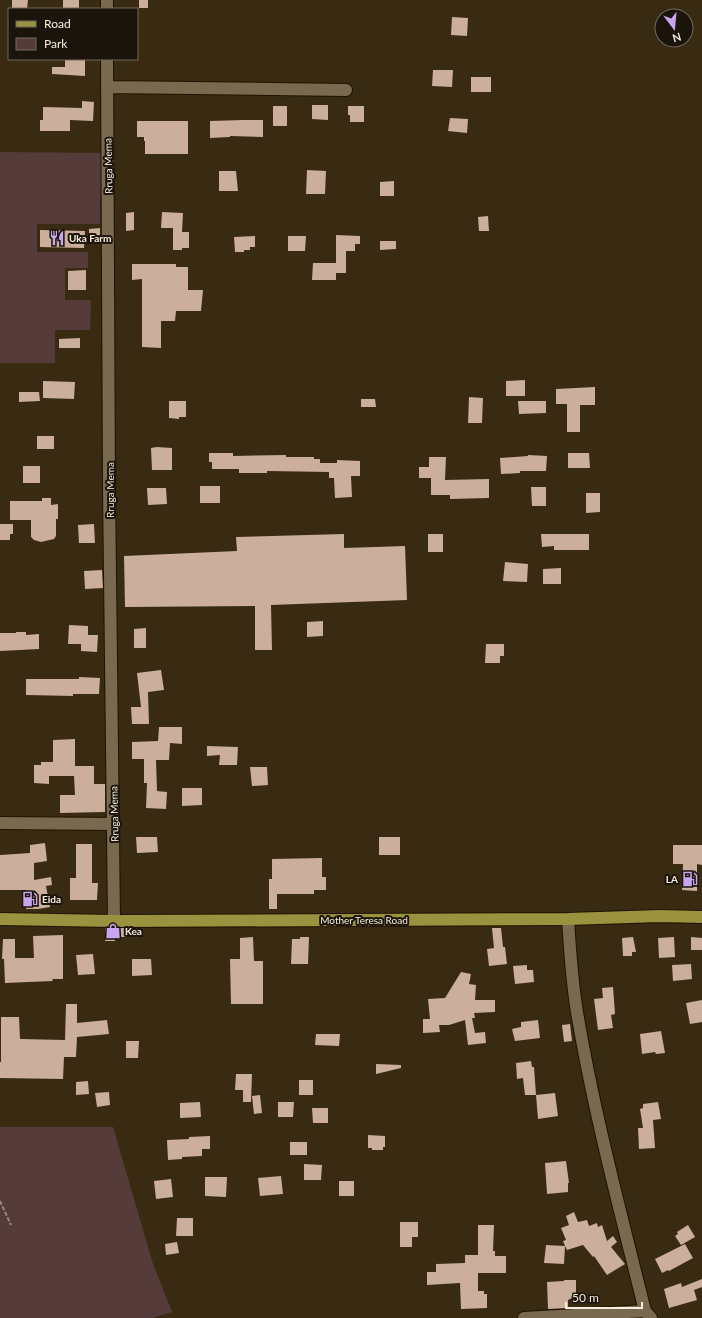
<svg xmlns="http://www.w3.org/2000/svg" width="702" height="1318" viewBox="0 0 702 1318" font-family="Lato,sans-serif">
<rect width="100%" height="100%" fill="#382b12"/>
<path fill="#553c3a" d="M0,152L105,153V197H100V224H37V252H88V268H65V300H91L90,330H55V363H0Z
M0,1127H113L153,1264L172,1312L152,1318H0Z"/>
<path fill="#cbae9c" d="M12,0H28L27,9H12Z
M63,0H79V9H63Z
M139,0H148V8H139Z
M452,17L468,18L467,36L451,35Z
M65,59H85V76L52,74V67H65Z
M433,70H453L452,87L432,86Z
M471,77H491V92H471Z
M82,101L94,102L93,121L70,120V131H40V120H43V107L82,108Z
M312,105H328V120L312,119Z
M273,106H287V126H273Z
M348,106H364V122H350V115H348Z
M450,118L468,119L467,133L448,131Z
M243,120H263V137L230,136V137L210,138V121Z
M137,121H188V154H145V141H144V137H137Z
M307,170L326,171L325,194H306Z
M219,171H236L238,191H219Z
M394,181V196H380V182Z
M134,212V230L126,231V213Z
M162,212L183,213L182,232H189V248H182V250H173V228H161Z
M488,216L489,231H479L478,217Z
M100,228V238H89V229Z
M40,230L85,231L84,248L40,247Z
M336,235L360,236V244H355V251H346V273H336V280H312L313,263H336Z
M255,236V247H250V250H244V252H235L234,237Z
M288,236H306L305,251H288Z
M380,241H396V249L380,250Z
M132,264H176V267H188V290H203L201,311H176L175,321H161V348L142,347V279L132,280Z
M86,270V290H68V271Z
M80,338V348H59V339Z
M525,380V396H506V381Z
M43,381L75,382L74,399L43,398Z
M595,387V405H580V432H567V404H556V389Z
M19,392H39L40,401L19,402Z
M469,397L483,398L482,423H468Z
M361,399H375L376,407H361Z
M169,401H186V417H179V419L169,418Z
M518,401H546V413L519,414Z
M37,436H54V449H37Z
M157,447L172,448V470H152L151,448Z
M209,453H233V456L286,455V457H314V459H320V463H337V460L360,461V476H351L352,497L335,498L334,478H329V472L267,471V473H239V469H212V462H209Z
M568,453H589L590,468H568Z
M528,455L547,456L546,471H520V473L501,474L500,458L528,456Z
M429,457H446L445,480L489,479V498L450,499V495H431V478H419V467H429Z
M23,466H40V483H23Z
M200,486H220V503H200Z
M531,487H546V506H532Z
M147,488H166L167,504L148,505Z
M586,493H600V512L586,513Z
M42,498H51V505L58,504V519H56V536L54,539L41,542L34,540L31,537V520H10V501H42Z
M0,524H13V534H10V540H0Z
M94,524L95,543H79L78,525Z
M344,534V548L405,546L407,600L271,605L272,650H255V606L125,607L124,556L237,551L236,537Z
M428,534H443V552H428Z
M541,534H589V550H554V546L542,547Z
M505,562L528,564L527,582L503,581Z
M561,568V584H543V569Z
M102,570L103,588L85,589L84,571Z
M323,621V636L307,637V622Z
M69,625L88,626V635H98L97,652L81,651V644H68Z
M146,628V648H134V629Z
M16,632H26V635L39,634V649L0,651V633H16Z
M486,644H504V656H500V663H485Z
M161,670L164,690L148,692L149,724H132L131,707H141L137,673Z
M79,677L100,678L99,694H73V696L26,695V679H79Z
M159,727H182V744L170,743L169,760H156L157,791L167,792L166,809L146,808L147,783H144V759H132V742L158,741Z
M75,739V766H94V784H105V812L60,813V795H75L74,776H49V784L34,783V765H41V762H53V740Z
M207,746L238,747L237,765H219L220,755L207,756Z
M250,767H267L268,785L252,786Z
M182,788H202V805L182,806Z
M136,837H157L158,852L137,853Z
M379,837H400V855H379Z
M45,843L47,861L34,863V880L51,877L52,885L46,886L50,907L38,909H26V890H0V855L30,853V845Z
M76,844H92V883H98L97,900H70V878H76Z
M673,845H702V865L697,864V891L682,890L683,864H673Z
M322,858V877H326V890H314V894H277V909H269V879H272V859Z
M105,928H127V937H115V941H105Z
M492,928H501L503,947H505L507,964L489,966L487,949L494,948Z
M63,935V979H52L53,981L5,983L4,959H2L3,939H15V958H34L33,936Z
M253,937L254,961H263V1004H231L230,959H240V938Z
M300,937H309L308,964H291L292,939H300Z
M633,937L636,952H632V956H623L622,938Z
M674,937L675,957L659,958L658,938Z
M691,937L702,938V950H691Z
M93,954L95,974L78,975L76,955Z
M132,959H151L152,975L132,976Z
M691,964L692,979L673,981L672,965Z
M527,965V970H533L534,982L515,984L513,966Z
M461,972L471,974L469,984L476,985L475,1000H495V1012L474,1013L475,1018H472L475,1033L485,1032L486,1043L468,1045L465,1020L449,1025H439L440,1032L423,1033V1019H430L428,999L445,998Z
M613,987L615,1014L611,1015L613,1028L598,1030L594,999L603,998L602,988Z
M702,1000V1022L690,1024L686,1003Z
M66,1004H77V1023L107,1020L109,1034L77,1037L76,1057H64L63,1079L0,1078V1062H1V1017H19L20,1039L65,1040Z
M538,1020L540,1038L515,1041L512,1029L521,1027V1022Z
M570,1024L572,1041L564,1042L562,1025Z
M661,1031L665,1053L656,1054L655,1052L642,1054L640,1034Z
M316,1034H340L339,1046L315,1045Z
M126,1041H139L138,1058H126Z
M531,1061L532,1067H534L536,1095H525L523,1078L517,1079L516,1063Z
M376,1064L401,1065V1068L376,1074Z
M236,1074H252L251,1102H243V1090H235Z
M299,1080H313V1095H299Z
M88,1081L89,1094L76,1095V1082Z
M109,1092L110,1105L97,1107L95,1093Z
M555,1093L558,1116L538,1119L536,1095Z
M260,1095L262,1113L254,1114L252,1096Z
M200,1102L201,1117L180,1118V1103Z
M278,1102H294L293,1117H278Z
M658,1102L661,1119L653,1120L655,1148L639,1149L638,1128H643L640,1109L643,1108V1104Z
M312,1108H328V1123H313Z
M368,1135L385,1136V1147H383V1150H372V1148H368Z
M210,1136V1149H202V1156L182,1157V1159L168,1160L167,1140L189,1139V1137Z
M290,1142H307V1155H290Z
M566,1161L569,1183H568V1192L547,1194L545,1163Z
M304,1164L322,1165L321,1180H304Z
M281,1176L283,1194L260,1196L258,1178Z
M205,1177H227L226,1197L205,1196Z
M171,1179L173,1197L156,1199L154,1181Z
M339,1181H354V1196H339Z
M574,1212L578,1222L587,1220L589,1226L597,1223L598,1227L602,1225L607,1241L613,1236L617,1242L611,1247L625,1264L607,1275L594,1256L593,1257L583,1245L567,1250L565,1246L564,1264L544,1263L546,1245L565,1246L563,1241L566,1240L561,1228L569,1225L566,1216Z
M177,1218H193V1236H176Z
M400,1222H418V1237H412V1247H400Z
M478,1225H494L493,1251H495V1256H506V1273H478V1291H484V1294H487V1308L461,1309L460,1283L427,1285V1272H436V1264L465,1263V1255H478Z
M688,1225L695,1237L681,1245L675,1236L678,1234L677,1232Z
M177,1242L179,1253L166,1255L165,1244Z
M685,1244L693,1258L669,1271L668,1270L662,1273L655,1259Z
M702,1279V1287L694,1290L697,1300L669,1308L664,1289L681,1283L682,1287Z
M564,1280H576V1293H574V1297L568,1300V1308L548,1309L547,1282L564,1281Z"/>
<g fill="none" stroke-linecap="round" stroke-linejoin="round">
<defs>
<path id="minor" d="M107,0V9
M107,59L109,488L114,921
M107,87L346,90
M0,823L114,824
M568,919C570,952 572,986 578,1018C595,1117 621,1214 645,1311L651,1318
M524,1318L645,1311"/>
<path id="major" d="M0,919L114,921L568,919L660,916L702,917"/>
</defs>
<use href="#minor" stroke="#1f1300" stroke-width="14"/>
<use href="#major" stroke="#1f1300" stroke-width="14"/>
<path stroke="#968b77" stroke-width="2" stroke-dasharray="4 2" stroke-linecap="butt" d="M0,1201L11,1225"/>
<use href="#minor" stroke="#79694f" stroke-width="12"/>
<use href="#major" stroke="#9b923f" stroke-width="12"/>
</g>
<defs>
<symbol id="restaurant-bare" viewBox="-9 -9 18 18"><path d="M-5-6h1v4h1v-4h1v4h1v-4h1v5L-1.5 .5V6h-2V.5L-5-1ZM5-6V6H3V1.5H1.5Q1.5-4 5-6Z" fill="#c7a6ef" stroke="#1b140a" stroke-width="2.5" paint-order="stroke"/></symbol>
<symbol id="fuel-bare" viewBox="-9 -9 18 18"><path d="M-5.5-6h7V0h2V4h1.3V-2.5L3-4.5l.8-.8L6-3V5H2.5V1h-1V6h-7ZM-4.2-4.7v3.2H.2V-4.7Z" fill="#c7a6ef" stroke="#1b140a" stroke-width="2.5" paint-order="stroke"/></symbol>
<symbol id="shop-bare" viewBox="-9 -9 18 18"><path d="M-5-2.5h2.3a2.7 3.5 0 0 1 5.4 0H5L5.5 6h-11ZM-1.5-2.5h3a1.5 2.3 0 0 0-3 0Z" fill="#c7a6ef" stroke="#1b140a" stroke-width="2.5" paint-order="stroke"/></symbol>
</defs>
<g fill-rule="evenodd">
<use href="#restaurant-bare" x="46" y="227" width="22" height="22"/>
<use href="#fuel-bare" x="679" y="868" width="22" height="22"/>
<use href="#fuel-bare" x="19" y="888" width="22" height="22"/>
<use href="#shop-bare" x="102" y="920" width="22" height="22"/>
</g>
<g text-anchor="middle" stroke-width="4" stroke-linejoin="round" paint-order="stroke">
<g font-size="10" fill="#f7eedf" stroke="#1b140a">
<text transform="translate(108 166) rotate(-91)" y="4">Rruga Mema</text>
<text transform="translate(110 490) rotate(-90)" y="4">Rruga Mema</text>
<text transform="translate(114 814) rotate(-91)" y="4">Rruga Mema</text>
<text x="364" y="924">Mother Teresa Road</text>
</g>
<g font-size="10" font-weight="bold" fill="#f7eedf" stroke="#1b140a" text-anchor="start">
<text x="69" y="242">Uka Farm</text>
<text x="678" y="883" text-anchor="end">LA</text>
<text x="42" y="903">Eida</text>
<text x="125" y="935">Kea</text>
</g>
</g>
<rect x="8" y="8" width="130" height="52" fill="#1b140a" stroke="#736b5f"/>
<rect x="16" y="21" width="20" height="6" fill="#9b923f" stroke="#736b5f"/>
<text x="44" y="28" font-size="12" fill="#f7eedf">Road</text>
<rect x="16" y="38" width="20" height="12" fill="#553c3a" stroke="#736b5f"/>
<text x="44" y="48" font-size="12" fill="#f7eedf">Park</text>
<g transform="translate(674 28) rotate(164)"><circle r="19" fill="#1b140a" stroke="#736b5f"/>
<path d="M0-3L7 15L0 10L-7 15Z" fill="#c7a6ef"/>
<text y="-6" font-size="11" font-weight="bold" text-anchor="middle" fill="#f7eedf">N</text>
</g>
<path d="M566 1302v6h76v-6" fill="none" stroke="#f7eedf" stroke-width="2"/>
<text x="572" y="1302" font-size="12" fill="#f7eedf" stroke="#1b140a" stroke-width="3" paint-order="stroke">50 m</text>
</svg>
